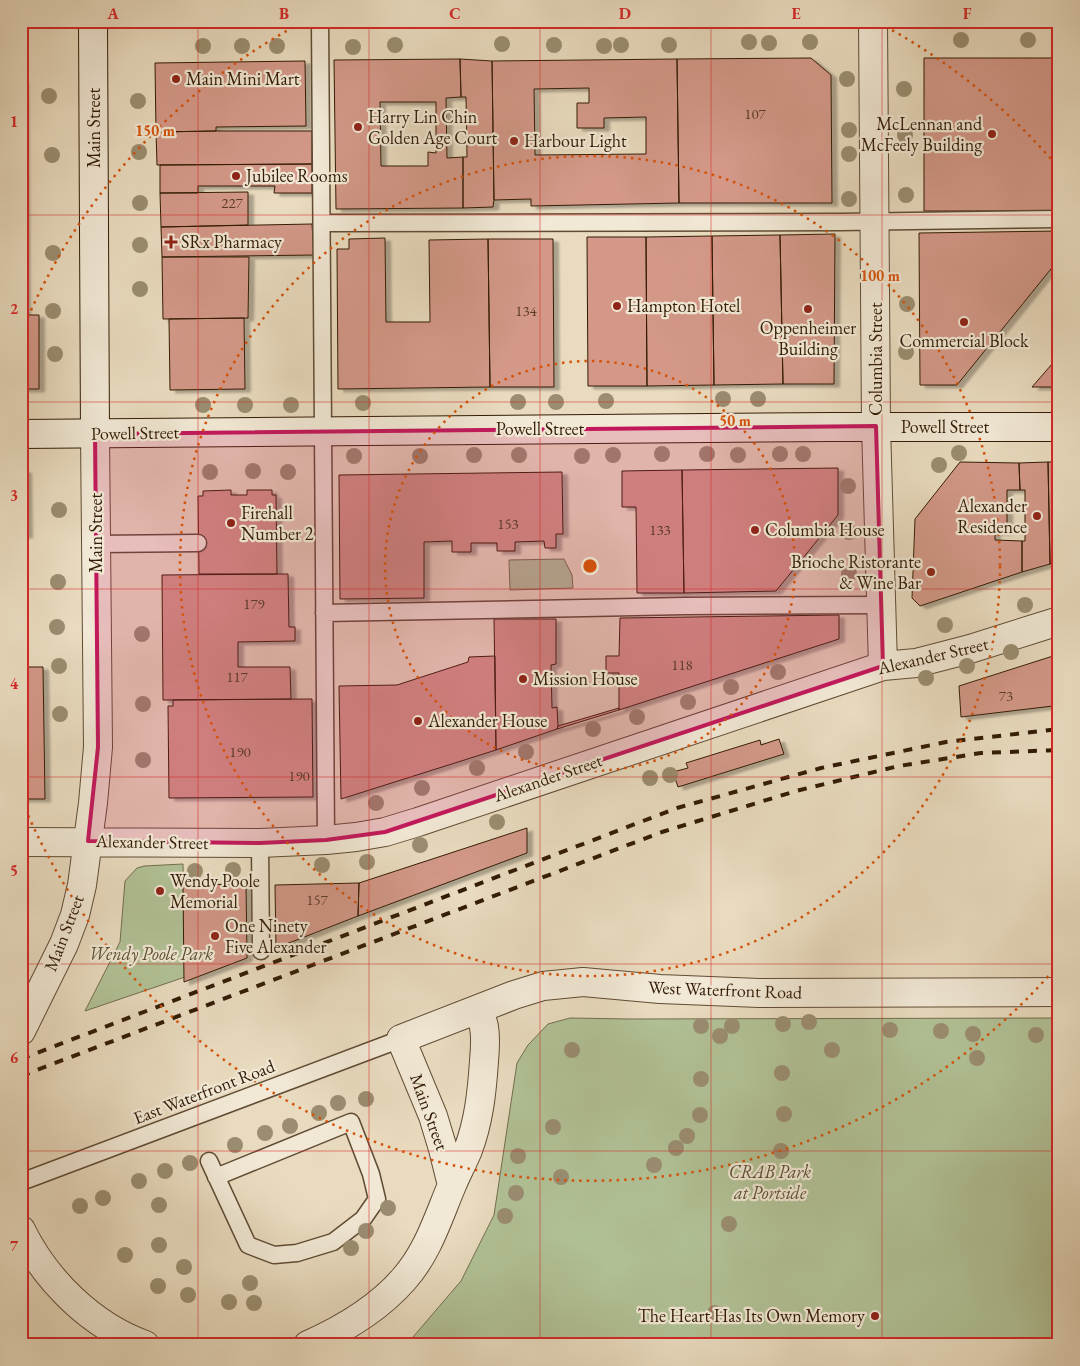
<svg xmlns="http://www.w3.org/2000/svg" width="1080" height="1366" viewBox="0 0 1080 1366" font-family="'EB Garamond',serif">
<defs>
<filter id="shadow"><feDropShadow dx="5.5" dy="3" stdDeviation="1" flood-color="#0004"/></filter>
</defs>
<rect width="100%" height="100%" fill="#e9dbbf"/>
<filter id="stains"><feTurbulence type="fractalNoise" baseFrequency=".004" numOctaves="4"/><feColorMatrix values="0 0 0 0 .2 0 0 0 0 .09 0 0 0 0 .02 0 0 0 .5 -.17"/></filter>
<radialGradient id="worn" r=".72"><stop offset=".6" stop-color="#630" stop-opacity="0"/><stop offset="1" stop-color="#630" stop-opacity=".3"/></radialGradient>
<path fill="#b1c196" stroke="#726e4e" d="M564,559L572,575L573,588L510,590L509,560Z
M183,864L185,977L85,1011L120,942L125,881L137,868L144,866Z
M570,1018L629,1019L1059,1018V1345H1007L977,1341L902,1345H404L413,1337L461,1281L494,1215L517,1063L528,1045L548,1024Z"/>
<path fill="#d39888" stroke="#331c05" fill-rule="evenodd" filter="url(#shadow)" d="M811,58L831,75L832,203H679L677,59Z
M924,58H1059V209L1055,211H924Z
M460,59L461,97L446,98L447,158L463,157V208L336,209L334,60ZM380,102H436V153L428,152V166H381Z
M460,59L492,61L494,200L493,207L463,208V157H467L466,97H461Z
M677,59L679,203L531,206V199L494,200L492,61ZM589,88V103H577V128H604V118L646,117V154L535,155L534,89Z
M305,61L306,126L216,127V131L156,132L155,63Z
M21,81H23L25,315H39V389H21Z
M216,131H312V164L157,165L156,132Z
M312,164V193H274L275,186H198V193H160V165Z
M248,192V225L161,227L160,193Z
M312,224L314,255L162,257L161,227Z
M1059,231V259L957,385H920L919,233Z
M835,234L834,384H783L780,235Z
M780,235L783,384L714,385L712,236Z
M712,236L714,385L647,386L646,237Z
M587,237H646L647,386H588Z
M385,238L386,322H430L429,240L488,239L490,387L338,389L337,249H349V239Z
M488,239H553L554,387H490Z
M162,257H249L248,318L163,319Z
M244,318L245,389L170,390L169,319Z
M1059,356V387H1032Z
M960,462L1019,463L1020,490H1007V532H995V540L1022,541V572L920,606L912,598L915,519Z
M1048,462H1059V561L1050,564Z
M1048,462L1050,564L1022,572V541H1025V490H1020L1019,463Z
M838,468V515L776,591L684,593L682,470Z
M21,470H26L27,535H21Z
M682,470L684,593H637L636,507H622V471Z
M562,472L563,534H556V548H545L544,541L515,542V551H497V543H471V552H452V541L424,542V598L340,599L339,475Z
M231,490V495H247V490H272V495H276L277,574H199L198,496H203V491Z
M288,574L289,627H295V641L238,642V667H290L291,699L163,700L162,575Z
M839,615V639L619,710V673H606V656H619L620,618Z
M494,619H556V664L551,665L552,708L557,707L558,726L557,729L496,750Z
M1059,654V706H1053V656Z
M495,656L496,750L341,799L339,686L397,685L468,662L469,657Z
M1053,656V706L961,717L959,686Z
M21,667H43L45,799H21Z
M312,699L313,797L169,798L168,706H173V700Z
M619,708V710L557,729L558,726Z
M779,739L784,754L678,787L673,772L688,768L686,763L760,740L761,745Z
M527,828V853L358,916L359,883Z
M359,883L358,916L276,948L275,885Z
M246,884L247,958L184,982L183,885Z"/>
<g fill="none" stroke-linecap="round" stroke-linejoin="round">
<defs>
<path id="service" d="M320,21C324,294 322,567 326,840
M323,223L840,222L1059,219
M97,544L198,543
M324,613L685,606L882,605
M260,843L261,951
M209,1161L248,1245L274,1255L297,1253L333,1242L363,1219L377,1199L371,1174L351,1122L216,1177
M21,1182L401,1039"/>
<path id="minor" d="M876,426L883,666
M21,842L260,843L326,840L356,837L385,832L418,822L883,666L916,663L970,649L1059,621
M21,1031L64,944L75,915L82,885L93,803L98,747L95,434
M452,1185L443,1149L433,1116L401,1039L514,995L543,986L583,982L660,989L759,993L1059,992
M21,1230C46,1281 92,1326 145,1345
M308,1345C344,1329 378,1309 404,1279C428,1252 438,1218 452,1185C457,1173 463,1162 468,1150C479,1121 482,1091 484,1061C485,1050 486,1038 484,1027C483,1021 480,1015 478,1009"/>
<path id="tertiary" d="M873,21L876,426"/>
<path id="secondary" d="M93,21L95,434
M21,434L833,427H1059"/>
</defs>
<use href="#service" stroke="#604c34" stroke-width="19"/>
<use href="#minor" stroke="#604c34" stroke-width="30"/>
<use href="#tertiary" stroke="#604c34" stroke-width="30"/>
<use href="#secondary" stroke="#331c05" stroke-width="30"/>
<use href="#service" stroke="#f1e8d5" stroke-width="16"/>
<use href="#minor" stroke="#f1e8d5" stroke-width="28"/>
<use href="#tertiary" stroke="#f1e8d5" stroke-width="28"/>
<use href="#secondary" stroke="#f1e8d5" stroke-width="28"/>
<path stroke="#331c05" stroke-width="4" stroke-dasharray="9 9" stroke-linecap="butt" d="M21,1059L677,808L821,768L946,742L1059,729
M21,1076L662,832L796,791L899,766L981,753L1059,750"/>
</g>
<g fill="#9a8d70">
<circle cx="961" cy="40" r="8"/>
<circle cx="1028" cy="40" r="8"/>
<circle cx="749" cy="42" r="8"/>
<circle cx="810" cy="42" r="8"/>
<circle cx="769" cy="43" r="8"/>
<circle cx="502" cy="44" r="8"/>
<circle cx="395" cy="45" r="8"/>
<circle cx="554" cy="45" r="8"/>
<circle cx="621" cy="45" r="8"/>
<circle cx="669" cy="45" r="8"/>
<circle cx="203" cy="46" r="8"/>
<circle cx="242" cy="46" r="8"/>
<circle cx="277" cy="46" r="8"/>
<circle cx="604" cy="46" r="8"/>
<circle cx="353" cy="47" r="8"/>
<circle cx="847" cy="79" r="8"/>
<circle cx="904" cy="89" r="8"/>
<circle cx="49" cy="96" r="8"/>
<circle cx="138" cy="101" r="8"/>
<circle cx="849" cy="130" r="8"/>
<circle cx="905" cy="135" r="8"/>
<circle cx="139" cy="152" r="8"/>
<circle cx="849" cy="154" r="8"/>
<circle cx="52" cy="155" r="8"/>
<circle cx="906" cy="195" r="8"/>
<circle cx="849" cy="199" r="8"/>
<circle cx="140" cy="203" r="8"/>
<circle cx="140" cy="245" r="8"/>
<circle cx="53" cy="253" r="8"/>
<circle cx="140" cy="289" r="8"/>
<circle cx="907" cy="304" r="8"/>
<circle cx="53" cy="311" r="8"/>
<circle cx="906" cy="352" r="8"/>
<circle cx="55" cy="354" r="8"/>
<circle cx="723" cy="399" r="8"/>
<circle cx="758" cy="399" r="8"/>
<circle cx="606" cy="401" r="8"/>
<circle cx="518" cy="402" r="8"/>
<circle cx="556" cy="402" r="8"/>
<circle cx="363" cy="403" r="8"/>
<circle cx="203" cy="405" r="8"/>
<circle cx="245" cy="405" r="8"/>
<circle cx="291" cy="405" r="8"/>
<circle cx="959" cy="453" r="8"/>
<circle cx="662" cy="454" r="8"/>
<circle cx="707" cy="454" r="8"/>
<circle cx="780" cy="454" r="8"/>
<circle cx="803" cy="454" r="8"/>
<circle cx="474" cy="455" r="8"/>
<circle cx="519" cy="455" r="8"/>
<circle cx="613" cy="455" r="8"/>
<circle cx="738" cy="455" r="8"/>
<circle cx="354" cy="456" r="8"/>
<circle cx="420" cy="456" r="8"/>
<circle cx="582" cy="456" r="8"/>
<circle cx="939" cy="465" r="8"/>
<circle cx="253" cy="471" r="8"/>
<circle cx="210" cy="472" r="8"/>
<circle cx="288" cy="472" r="8"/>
<circle cx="848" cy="486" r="8"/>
<circle cx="59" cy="510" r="8"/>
<circle cx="849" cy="532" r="8"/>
<circle cx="849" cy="574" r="8"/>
<circle cx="58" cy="582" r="8"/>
<circle cx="1025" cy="605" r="8"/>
<circle cx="945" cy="625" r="8"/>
<circle cx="57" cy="627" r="8"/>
<circle cx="142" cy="634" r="8"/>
<circle cx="1011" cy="652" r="8"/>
<circle cx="59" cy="666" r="8"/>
<circle cx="967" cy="666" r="8"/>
<circle cx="778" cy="672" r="8"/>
<circle cx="926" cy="678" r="8"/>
<circle cx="731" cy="687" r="8"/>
<circle cx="688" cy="702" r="8"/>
<circle cx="143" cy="704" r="8"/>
<circle cx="60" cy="714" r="8"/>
<circle cx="637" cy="717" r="8"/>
<circle cx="593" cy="729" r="8"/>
<circle cx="526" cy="752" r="8"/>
<circle cx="143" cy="760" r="8"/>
<circle cx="477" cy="768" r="8"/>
<circle cx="670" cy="775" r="8"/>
<circle cx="650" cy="778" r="8"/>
<circle cx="422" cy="788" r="8"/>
<circle cx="376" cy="803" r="8"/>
<circle cx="497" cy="822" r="8"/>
<circle cx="420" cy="845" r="8"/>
<circle cx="367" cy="862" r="8"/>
<circle cx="322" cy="865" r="8"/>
<circle cx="233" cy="870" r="8"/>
<circle cx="195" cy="871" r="8"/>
<circle cx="809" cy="1022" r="8"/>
<circle cx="783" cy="1024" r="8"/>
<circle cx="701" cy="1026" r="8"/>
<circle cx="732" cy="1026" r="8"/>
<circle cx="890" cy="1030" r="8"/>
<circle cx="941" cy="1031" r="8"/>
<circle cx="973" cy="1034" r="8"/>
<circle cx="1036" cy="1035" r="8"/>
<circle cx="720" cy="1036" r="8"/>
<circle cx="572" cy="1050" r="8"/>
<circle cx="832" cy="1050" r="8"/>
<circle cx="977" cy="1058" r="8"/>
<circle cx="782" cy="1073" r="8"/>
<circle cx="701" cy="1079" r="8"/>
<circle cx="366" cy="1099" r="8"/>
<circle cx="338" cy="1103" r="8"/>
<circle cx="319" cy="1113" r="8"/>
<circle cx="784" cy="1114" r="8"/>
<circle cx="700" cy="1115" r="8"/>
<circle cx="290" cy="1126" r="8"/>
<circle cx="553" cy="1127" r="8"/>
<circle cx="265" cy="1133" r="8"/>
<circle cx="687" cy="1136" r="8"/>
<circle cx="235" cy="1145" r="8"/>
<circle cx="676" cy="1148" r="8"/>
<circle cx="781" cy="1151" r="8"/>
<circle cx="518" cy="1156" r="8"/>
<circle cx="190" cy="1163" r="8"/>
<circle cx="654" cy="1165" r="8"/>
<circle cx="165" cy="1171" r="8"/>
<circle cx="561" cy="1177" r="8"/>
<circle cx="139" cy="1181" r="8"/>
<circle cx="516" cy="1193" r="8"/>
<circle cx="103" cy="1198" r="8"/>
<circle cx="159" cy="1205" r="8"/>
<circle cx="80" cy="1206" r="8"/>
<circle cx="388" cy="1208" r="8"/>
<circle cx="505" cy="1216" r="8"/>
<circle cx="729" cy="1224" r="8"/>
<circle cx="366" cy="1231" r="8"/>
<circle cx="159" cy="1245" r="8"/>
<circle cx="351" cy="1248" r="8"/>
<circle cx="125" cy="1255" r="8"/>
<circle cx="184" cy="1267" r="8"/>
<circle cx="250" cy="1283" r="8"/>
<circle cx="158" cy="1286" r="8"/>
<circle cx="188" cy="1295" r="8"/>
<circle cx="229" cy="1302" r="8"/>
<circle cx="254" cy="1303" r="8"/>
<circle cx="715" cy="1313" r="8"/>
</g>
<path fill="#c2185b" fill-opacity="0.2" stroke="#c2185b" stroke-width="4" stroke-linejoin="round" d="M876,426L883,666L385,832L326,840L260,843L88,841L98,747L95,434Z"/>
<path fill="none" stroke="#d62828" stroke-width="1" stroke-opacity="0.55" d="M198,21V1345M369,21V1345M540,21V1345M711,21V1345M882,21V1345M21,215H1059M21,402H1059M21,589H1059M21,777H1059M21,964H1059M21,1151H1059"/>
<g fill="none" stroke="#d6530b" stroke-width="2.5" stroke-dasharray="2.5 5">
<circle cx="590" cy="566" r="205"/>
<circle cx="590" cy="566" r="410"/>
<path d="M1058 965A615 615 0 0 1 22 801M22 331A615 615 0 0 1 301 23M879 23A615 615 0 0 1 1058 167"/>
</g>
<g fill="#8f2418" stroke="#f1e8d5" stroke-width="2">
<circle cx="176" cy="79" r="5"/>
<circle cx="358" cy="127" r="5"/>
<circle cx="992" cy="134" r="5"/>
<circle cx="514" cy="141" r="5"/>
<circle cx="236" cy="176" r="5"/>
<path d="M168.5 234.5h5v5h5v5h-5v5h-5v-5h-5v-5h5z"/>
<circle cx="617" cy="306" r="5"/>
<circle cx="808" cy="309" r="5"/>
<circle cx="964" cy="322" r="5"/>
<circle cx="1037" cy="516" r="5"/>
<circle cx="231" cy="523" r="5"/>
<circle cx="755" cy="530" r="5"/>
<circle cx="931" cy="572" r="5"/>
<circle cx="523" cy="679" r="5"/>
<circle cx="418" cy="721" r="5"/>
<circle cx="160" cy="891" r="5"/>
<circle cx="215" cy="936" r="5"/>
<circle cx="875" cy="1316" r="5"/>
</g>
<g text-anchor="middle" stroke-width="4.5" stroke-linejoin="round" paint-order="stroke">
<g font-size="15" fill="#5b3b26">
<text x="755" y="119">107</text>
<text x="232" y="208">227</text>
<text x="526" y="316">134</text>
<text x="508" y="529">153</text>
<text x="660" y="535">133</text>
<text x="254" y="609">179</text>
<text x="682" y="670">118</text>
<text x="237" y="682">117</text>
<text x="1006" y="701">73</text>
<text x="240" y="757">190</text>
<text x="299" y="781">190</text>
<text x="317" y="905">157</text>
</g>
<g font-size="18" fill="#331c05" stroke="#f1e8d5" text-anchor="start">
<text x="186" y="85">Main Mini Mart</text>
<text x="368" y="123">Harry Lin Chin<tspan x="368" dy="21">Golden Age Court</tspan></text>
<text x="982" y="130" text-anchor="end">McLennan and<tspan x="982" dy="21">McFeely Building</tspan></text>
<text x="524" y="147">Harbour Light</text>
<text x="246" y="182">Jubilee Rooms</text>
<text x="181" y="248">SRx Pharmacy</text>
<text x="627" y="312">Hampton Hotel</text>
<text x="808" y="334" text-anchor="middle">Oppenheimer<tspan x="808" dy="21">Building</tspan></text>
<text x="964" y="347" text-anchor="middle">Commercial Block</text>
<text x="1027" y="512" text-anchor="end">Alexander<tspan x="1027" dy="21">Residence</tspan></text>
<text x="241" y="519">Firehall<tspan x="241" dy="21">Number 2</tspan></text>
<text x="765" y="536">Columbia House</text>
<text x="921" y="568" text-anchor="end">Brioche Ristorante<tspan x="921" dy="21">&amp; Wine Bar</tspan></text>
<text x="533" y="685">Mission House</text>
<text x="428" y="727">Alexander House</text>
<text x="170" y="887">Wendy Poole<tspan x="170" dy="21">Memorial</tspan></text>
<text x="225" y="932">One Ninety<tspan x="225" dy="21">Five Alexander</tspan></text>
<text x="865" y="1322" text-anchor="end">The Heart Has Its Own Memory</text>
</g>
<g font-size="18" fill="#331c05" stroke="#f1e8d5">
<text transform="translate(94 128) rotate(-90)" y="6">Main Street</text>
<text transform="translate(876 359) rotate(-90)" y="6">Columbia Street</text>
<text x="945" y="433">Powell Street</text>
<text x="540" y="435">Powell Street</text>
<text transform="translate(135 433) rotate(-1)" y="6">Powell Street</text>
<text transform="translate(96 533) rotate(-90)" y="6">Main Street</text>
<text transform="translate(933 656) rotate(-13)" y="6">Alexander Street</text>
<text transform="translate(548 778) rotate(-19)" y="6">Alexander Street</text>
<text transform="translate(152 842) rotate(1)" y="6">Alexander Street</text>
<text transform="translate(64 933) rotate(-69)" y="6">Main Street</text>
<text transform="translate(725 990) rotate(2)" y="6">West Waterfront Road</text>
<text transform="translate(204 1092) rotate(-21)" y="6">East Waterfront Road</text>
<text transform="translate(429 1112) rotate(70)" y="6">Main Street</text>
</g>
<g font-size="18" font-style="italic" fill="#594e30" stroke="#f1e8d5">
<text x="151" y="960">Wendy Poole Park</text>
<text x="770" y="1178">CRAB Park<tspan x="770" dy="21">at Portside</tspan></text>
</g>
</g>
<circle cx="590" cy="566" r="8" fill="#d6530b" stroke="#f1e8d5" stroke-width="2.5"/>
<g font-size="15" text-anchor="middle" font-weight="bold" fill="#d6530b" stroke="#f1e8d5" stroke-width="4.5" stroke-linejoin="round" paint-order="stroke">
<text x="155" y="136">150 m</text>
<text x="880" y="281">100 m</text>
<text x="735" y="426">50 m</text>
</g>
<rect width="1080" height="1366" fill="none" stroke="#e9dbbf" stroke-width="55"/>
<rect x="28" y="28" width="1024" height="1310" fill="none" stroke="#d62828" stroke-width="2"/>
<g font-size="16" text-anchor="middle" font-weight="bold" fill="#d62828">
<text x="113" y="19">A</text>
<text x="284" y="19">B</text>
<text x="455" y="19">C</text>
<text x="625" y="19">D</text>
<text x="796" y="19">E</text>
<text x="967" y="19">F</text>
<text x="14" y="127">1</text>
<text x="14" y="314">2</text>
<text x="14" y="501">3</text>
<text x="14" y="689">4</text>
<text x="14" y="876">5</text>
<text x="14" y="1063">6</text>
<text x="14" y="1251">7</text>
</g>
<rect width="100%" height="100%" filter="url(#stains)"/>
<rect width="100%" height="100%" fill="url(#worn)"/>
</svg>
